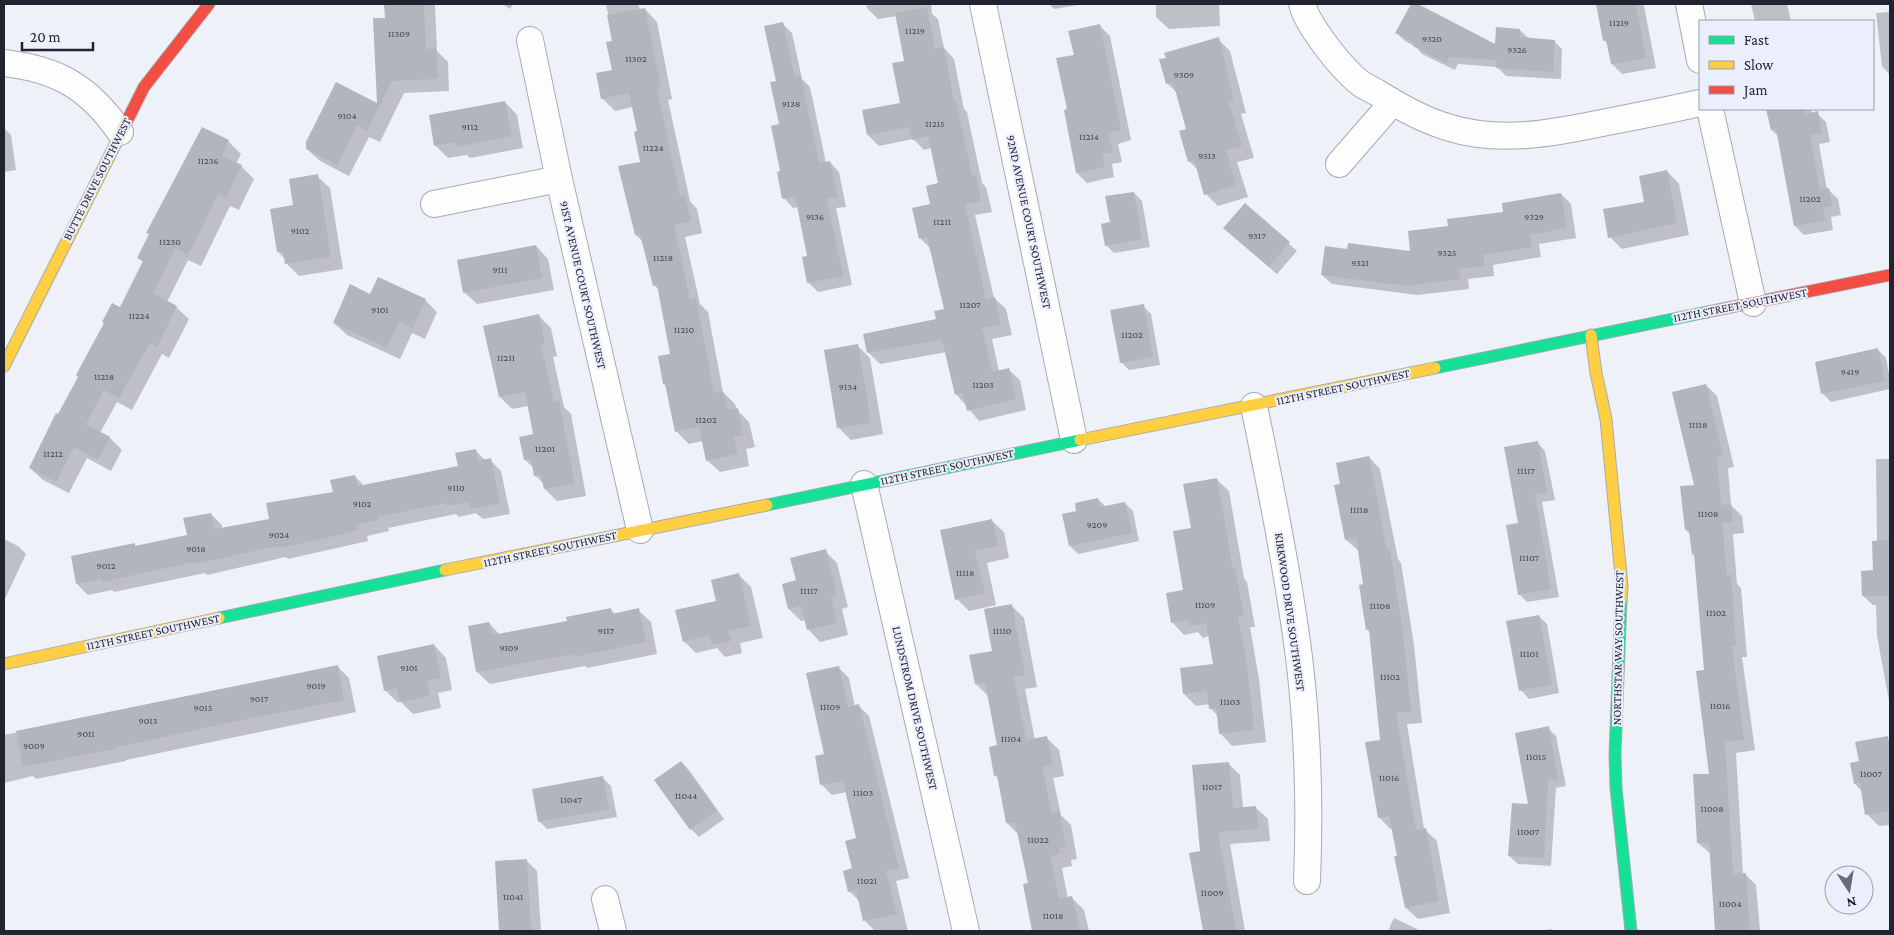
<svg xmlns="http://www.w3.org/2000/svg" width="1894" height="935" viewBox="0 0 1894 935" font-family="'Crimson Pro',serif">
<rect width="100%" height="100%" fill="#eff1f9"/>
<path fill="#0003" d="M386,4L435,5L437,51L448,62L449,91L404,93L380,142L369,137L349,176L320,161L307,149L378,105L386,19Z
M502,4H513L510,9Z
M606,4H638L640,10L645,9L657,22L672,99L668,100L690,201L697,209L702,233L685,237L700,304L708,312L723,392L735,404L737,410L749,422L755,447L746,449L749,466L720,472L707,460L703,441L689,444L677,432L666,386L664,384L671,355L660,291L654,285L643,242L636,235L642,163L639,132L633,107L615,111L602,98L613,71L614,42Z
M866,4H931L932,14L938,19L944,48L954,59L964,109L967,112L982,183L986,187L992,212L975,215L994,298L1006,309L1012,335L992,339L999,371L1008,369L1020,380L1026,410L979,421L956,394L947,352L880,364L868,352L938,320L945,309L931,249L920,238L940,184L932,148L924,150L913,139L879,146L868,135L901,104L906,62L897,16L878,19L867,8Z
M1049,4H1084L1054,9Z
M1156,4H1219L1220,26L1169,29L1156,17Z
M1412,4H1415L1496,46L1520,30L1528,38L1554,41L1562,49L1561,79L1506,76L1497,67L1458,64L1455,70L1422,54L1416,47L1405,41L1397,33Z
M1597,4H1642L1644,6L1656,68L1622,74L1612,64L1609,45L1604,40Z
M1751,4H1787L1791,21H1755Z
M1890,12V75L1882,66L1876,13Z
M782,23L792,33L802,79L810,87L826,163L830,162L839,172L846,207L836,208L852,285L818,292L808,282V257L798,207L793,208L784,198L778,82Z
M1099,25L1110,36L1131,140L1118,144L1122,162L1112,164L1114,177L1087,183L1077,173L1069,110L1075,56Z
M1218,39L1230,51L1246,113L1241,114L1254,158L1237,162L1248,197L1218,206L1206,194L1198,170L1189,161L1188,129L1178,94L1167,83Z
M505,102L517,115L523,148L470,158L467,155L448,158L436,146Z
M1768,109H1811L1812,114L1817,113L1826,122L1830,142L1819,144L1827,190H1829L1838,199L1841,215L1831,217L1833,230L1804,235L1795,226L1778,136L1772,130Z
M4,128L11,135L16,170L4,172Z
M228,141L241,154L236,164L241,166L254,179L239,210L230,206L201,266L188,260L167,302L176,307L189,319L169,358L162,354L132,410L117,402L100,433L110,438L122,450L111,471L87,458L69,493L43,480L30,468L58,415L120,309L143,262L139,258Z
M1667,171L1679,184L1689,235L1622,249L1610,237L1645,203Z
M317,176L330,188L343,269L299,276L287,264L286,260L278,252L294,206Z
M1134,193L1142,201L1150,247L1114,253L1106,245L1111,223Z
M1561,194L1571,204L1576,238L1539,244L1541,257L1493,265L1494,276L1468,279L1469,289L1417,295L1332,284L1322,275L1349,250L1412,253L1450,227L1505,213Z
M1245,205L1297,251L1277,274L1233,236Z
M536,246L548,259L554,290L477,304L464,292Z
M371,295L425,300L437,312L425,339L412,333L400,359L347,335L334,323Z
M1143,306L1151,314L1160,365L1129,370L1121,362Z
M538,315L551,328L557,356L553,357L564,407L571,414L586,496L557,501L545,489L544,484L535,475L534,468L525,460L534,435L528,406L512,409L500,397Z
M858,346L870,358L883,434L851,440L839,428Z
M1878,350L1886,358L1890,379V389L1831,402L1823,394Z
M1706,385L1717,396L1734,467L1728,468L1731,505L1742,516L1744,533L1733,534L1737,584L1741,588L1747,657H1742L1755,750L1736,753L1743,874H1745L1756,885L1760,931H1716L1711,854L1698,843L1711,775L1705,671L1696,557L1693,554L1691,535L1686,530L1696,486Z
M1537,442L1545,451L1555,500L1542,502L1559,597L1527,602L1519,594L1520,524Z
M475,450L486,461L490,460L501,471L510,514L483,519L476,513L459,517L456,514L388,528L389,531L367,536L368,541L288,559L286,557L207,575L205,573L114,592L112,590L88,595L77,584L135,545L137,547L188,536L211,514L222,525V529L270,520L334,493L355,476L364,486L460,467Z
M1369,457L1380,469L1398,559L1401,563L1414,645L1422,723L1407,724L1424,829L1437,841L1450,913L1418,919L1406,908L1393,828L1390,829L1379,817L1381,741L1370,633L1367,629L1364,585L1359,551L1346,540L1342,484Z
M1876,459H1890V706L1877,636L1876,605H1873L1863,596L1875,571L1877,542Z
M1216,479L1229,491L1244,578L1247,582L1255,627H1250L1259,679L1266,742L1232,746L1220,733L1218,716L1210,708V704L1196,706L1184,694L1215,665L1209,636L1203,638L1198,632L1184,635L1172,622L1184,591L1192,529Z
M1098,499L1106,507L1125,503L1133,511L1139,541L1078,554L1070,546L1064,515L1078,512Z
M991,520L1004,532L1009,558L987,563L996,605L969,611L957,599L942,531Z
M4,539L18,546L26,554L4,601Z
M825,551L837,563L848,607L842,609L848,635L820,642L808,629L806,620L801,621L789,609L797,581Z
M739,575L751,587L763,638L740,643L742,653L725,657L717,648L696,653L684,641Z
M1011,605L1024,618L1037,687L1025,689L1035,740L1047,738L1059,750L1064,776L1053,778L1061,815L1071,825L1077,859L1071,860L1072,866L1062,868L1068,899L1072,898L1084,910L1089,931H1034L1024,885L1029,884L1019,835L1007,823L998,778L995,775L999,746L988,696L976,684L993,652Z
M611,610L615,614L638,610L651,622L657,654L587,668L585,666L490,684L477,672L469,627L489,623L500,635L568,622Z
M1539,616L1547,624L1559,693L1529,699L1521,690Z
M434,645L446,658L452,690L438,693L441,708L413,714L401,702H397L385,690Z
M337,666L349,678L356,712L126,760V761L36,779L33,776L4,783V735L128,711Z
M838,667L849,678L855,707L859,706L869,716L909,878L896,881L908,931H875L865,921L860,902L849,891L858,839L847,792L832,795L822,785Z
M1548,728L1556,736L1566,786L1556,788L1551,866L1518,864L1509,856L1529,806Z
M1887,738L1890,741V825L1879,826L1867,814L1863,792L1855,784L1860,762Z
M681,762L689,770L724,819L699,837L691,829Z
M1228,763L1240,775L1243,808L1255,807L1268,819L1270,841L1230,844L1245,931H1204L1190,854L1202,852Z
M603,778L611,786L617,817L547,829L539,821Z
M527,861L537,871L541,931H500L496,862Z
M1394,918L1421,931H1388Z
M1552,929L1554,931H1538Z"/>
<path fill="#b2b5be" d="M384,4H424L426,49L436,48L438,79L392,81L367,131L357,125L337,165L306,149V142L336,82L377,103L373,18H385Z
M1411,4H1418L1495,44L1496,27L1520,29V37L1555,40L1553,72L1496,68L1497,60L1450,57L1446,63L1413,46L1414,43L1395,33Z
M1596,4H1636L1646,58L1611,64L1606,40L1603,41Z
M927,7L935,49L944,47L954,101L956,100L972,176L976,175L981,201L965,205L986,299L995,297L1001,324L982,328L992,372L1009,368L1016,399L967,411L963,393L955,395L943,344H942L941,340L867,353L863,334L936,319L934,311L944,309L927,237L919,239L912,208L930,204L926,186L938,183L928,136L912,140L909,127L867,135L862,110L900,103L892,63L904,61L895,13Z
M645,8L661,87L657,88L680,196L685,195L691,221L674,225L690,299L696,298L714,393L723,391L728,410L738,408L743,435L734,437L738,454L706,461L699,427L675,432L665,384H663L658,356L670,354L657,285L653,286L640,234L635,235L618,166L640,162L634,132L637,131L629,93L601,99L596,73L612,70L606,42L612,41L607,15Z
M783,22L795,77L801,76L819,163L830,161L838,197L827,199L843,276L807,283L802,257L807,256L795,196L782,199L777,172L780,171L771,126L779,124L770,82L776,81L764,26Z
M1100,24L1121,130L1108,133L1113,152L1102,154L1105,167L1076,173L1064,110L1067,109L1056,58L1074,55L1068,31Z
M1219,37L1234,101L1229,102L1242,146L1226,150L1236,185L1204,195L1194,160L1188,162L1179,131L1186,129L1173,82L1166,84L1159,59L1166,58L1164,53Z
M505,101L512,136L457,147L456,142L434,146L429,115Z
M1766,109H1804L1805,114L1818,111L1822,133L1810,135L1820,190L1829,188L1832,206L1823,208L1825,221L1794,226L1776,129L1771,130Z
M202,127L229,140L222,156L242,165L226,198L218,194L188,255L175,248L153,293L177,306L157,347L150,343L119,398L104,390L86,424L110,437L98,460L74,447L56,482L29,468L56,413L58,414L78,377L76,375L104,323L102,322L112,303L120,307L143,261L137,258L149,234L146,233Z
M1667,170L1677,223L1608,238L1603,209L1644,202L1639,176Z
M318,174L331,257L285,264L283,251L277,252L270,209L293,205L289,179Z
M1134,192L1142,239L1105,246L1101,224L1110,222L1105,196Z
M1561,193L1567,228L1530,235L1532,247L1483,255L1485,266L1459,269L1460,279L1407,286L1321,275L1325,246L1347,249L1348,243L1410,251L1408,231L1448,226L1447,219L1503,212L1502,203Z
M1245,203L1290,242L1269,267L1223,228Z
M536,245L542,278L463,293L457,260Z
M378,277L426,299L413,328L399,322L387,348L333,323L350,284L370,294Z
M1144,304L1153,357L1120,363L1110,310Z
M539,314L545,344L541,345L554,402L559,401L575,484L544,489L541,475L534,476L531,459L524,460L519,437L533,434L525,392L499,397L483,326Z
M858,344L871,423L837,428L824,350Z
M1878,348L1885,381L1821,394L1815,362Z
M1706,384L1723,456L1717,457L1721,505L1731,504L1733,522L1722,523L1727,576L1731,575L1736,646L1732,647L1744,740L1725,742L1733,874L1746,873L1750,931H1715L1709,843H1697L1693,774H1709L1696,671L1704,670L1694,554L1692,555L1689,530H1685L1680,486L1694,485L1672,392Z
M1538,441L1547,492L1535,495L1551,589L1518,595L1506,525L1518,523L1504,447Z
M476,449L478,461L491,458L500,503L471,509L469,502L446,506V503L378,517L379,520L356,525L358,530L314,541L276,548V546L195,564L194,562L102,582L101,579L76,584L71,556L135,543V546L187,535L183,518L211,513L215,529L269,519L266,503L333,492L330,480L355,475L358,486L458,466L455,453Z
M1369,456L1387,551L1390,550L1403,632L1411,712L1396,713L1416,830L1426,828L1439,901L1405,908L1394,856H1397L1389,816L1378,818L1365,742L1380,740L1369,629L1366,630L1359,585L1363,584L1356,538L1345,540L1334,485L1340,484L1336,463Z
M1217,478L1233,569L1235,568L1244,615L1238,616L1247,665L1254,730L1219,734L1216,708L1209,709L1207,691L1183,694L1180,668L1213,664L1206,623L1190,626L1188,620L1171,623L1166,593L1183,590L1173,531L1191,528L1183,484Z
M1098,498L1100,507L1125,502L1132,533L1069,546L1062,514L1076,511L1075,503Z
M992,519L998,546L975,551L985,593L955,600L940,530Z
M1890,540V596H1862L1861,571L1873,570L1872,541Z
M826,549L837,595L831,597L837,623L807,630L801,606L788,609L782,584L796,580L790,558Z
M739,573L751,626L728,631L731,641L712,645L709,635L683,642L675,610L716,601L711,580Z
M1012,604L1025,675L1014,677L1026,740L1047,736L1053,764L1042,767L1052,813L1059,811L1066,847L1059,848L1060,854L1050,856L1059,899L1072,896L1080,931H1032L1023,884L1028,883L1015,822L1006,823L997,775L994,776L989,747L997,745L985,683L975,684L969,655L992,651L984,609Z
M611,608L612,614L639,608L646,642L574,657V654L476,672L468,626L489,622L492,635L567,621L566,617Z
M1539,615L1552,685L1519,691L1506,621Z
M434,644L441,678L427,681L430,696L400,702L397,688L384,691L377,656Z
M338,665L344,700L232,722L114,748V749L23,767L16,731Z
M839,666L848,707L859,704L899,868L886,871L897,914L863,921L856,890L848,892L843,871L852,868L845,841L856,838L843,781L820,785L815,756L824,754L806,673Z
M1549,726L1558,779L1548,780L1544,858L1508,856L1512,803L1528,804L1515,733Z
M1888,736L1890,751V811L1865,815L1860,783L1854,784L1850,763L1859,761L1855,742Z
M681,761L717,811L690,830L654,780Z
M1229,762L1233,808L1256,806L1258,829L1218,832L1236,931H1203L1189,853L1200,851L1192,765Z
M603,776L609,809L538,822L532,789Z
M527,859L531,931H499L495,861Z"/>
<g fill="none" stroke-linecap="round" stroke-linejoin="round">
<defs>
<path id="street" d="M983,4L1074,440
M1302,4C1308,26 1341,68 1360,83C1364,86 1370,89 1376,92C1399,106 1421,119 1447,127C1500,144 1554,133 1607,122C1638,116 1669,110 1700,103
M1689,4L1700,60
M530,40L559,179L640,530
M4,63C57,69 89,87 120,132
M1710,109L1753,303
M1339,164L1392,103
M434,204L559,179
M1254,406C1271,489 1288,573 1299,657C1308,731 1310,807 1307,881
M864,484L966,931
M605,899L613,931"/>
<path id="fast" d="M1435,368L1707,312
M767,505L1080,440
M1621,600L1615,754L1616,788L1631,931
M219,618L445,570"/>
<path id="slow" d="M1591,335L1596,373L1606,419L1622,586L1621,600
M4,366L124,127
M1080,440L1435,368
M445,570L767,505
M4,664L219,618"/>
<path id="jam" d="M124,127L144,87L209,4
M1707,312L1890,275"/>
</defs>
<use href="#street" stroke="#a8aab3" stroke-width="28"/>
<use href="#fast" stroke="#a8aab3" stroke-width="13"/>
<use href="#slow" stroke="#a8aab3" stroke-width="13"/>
<use href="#jam" stroke="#a8aab3" stroke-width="13"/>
<use href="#street" stroke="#fdfdfe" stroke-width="26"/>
<use href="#fast" stroke="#16e098" stroke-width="11"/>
<use href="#slow" stroke="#ffcf43" stroke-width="11"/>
<use href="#jam" stroke="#f24e42" stroke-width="11"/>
</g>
<g text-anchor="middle" stroke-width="4" stroke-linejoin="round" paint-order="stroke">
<g font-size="10" fill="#444854">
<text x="1619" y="26">11219</text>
<text x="915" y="34">11219</text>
<text x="399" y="37">11309</text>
<text x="1432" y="42">9320</text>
<text x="1517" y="53">9326</text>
<text x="636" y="62">11302</text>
<text x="1184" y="78">9309</text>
<text x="791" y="107">9138</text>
<text x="347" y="119">9104</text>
<text x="935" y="127">11215</text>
<text x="470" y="130">9112</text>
<text x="1089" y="140">11214</text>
<text x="653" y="151">11224</text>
<text x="1207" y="159">9313</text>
<text x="208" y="164">11236</text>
<text x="1810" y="202">11202</text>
<text x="815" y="220">9136</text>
<text x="1534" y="220">9329</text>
<text x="942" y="225">11211</text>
<text x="300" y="234">9102</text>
<text x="1257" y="239">9317</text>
<text x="170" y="245">11230</text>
<text x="1447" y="256">9325</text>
<text x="663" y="261">11218</text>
<text x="1360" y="266">9321</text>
<text x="500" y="273">9111</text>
<text x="970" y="308">11207</text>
<text x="380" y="313">9101</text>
<text x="139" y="319">11224</text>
<text x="684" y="333">11210</text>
<text x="1132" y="338">11202</text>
<text x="506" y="361">11211</text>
<text x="1850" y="375">9419</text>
<text x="104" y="380">11218</text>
<text x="983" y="388">11203</text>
<text x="848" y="390">9134</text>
<text x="706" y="423">11202</text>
<text x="1698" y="428">11118</text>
<text x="545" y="452">11201</text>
<text x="53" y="457">11212</text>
<text x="1526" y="474">11117</text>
<text x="456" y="491">9110</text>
<text x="362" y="507">9102</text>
<text x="1359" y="513">11118</text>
<text x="1708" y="517">11108</text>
<text x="1097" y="528">9209</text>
<text x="279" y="538">9024</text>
<text x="196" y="552">9018</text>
<text x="1529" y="561">11107</text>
<text x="106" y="569">9012</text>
<text x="965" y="576">11118</text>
<text x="809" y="594">11117</text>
<text x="1205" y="608">11109</text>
<text x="1380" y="609">11108</text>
<text x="1716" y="616">11102</text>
<text x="606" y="634">9117</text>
<text x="1002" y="634">11110</text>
<text x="509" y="651">9109</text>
<text x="1529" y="657">11101</text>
<text x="409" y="671">9101</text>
<text x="1390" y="680">11102</text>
<text x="316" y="689">9019</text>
<text x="259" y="702">9017</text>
<text x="1230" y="705">11103</text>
<text x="1720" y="709">11016</text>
<text x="830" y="710">11109</text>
<text x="203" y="711">9015</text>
<text x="148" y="724">9013</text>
<text x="86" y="737">9011</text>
<text x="1011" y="742">11104</text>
<text x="34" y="749">9009</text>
<text x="1536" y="760">11015</text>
<text x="1871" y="777">11007</text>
<text x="1389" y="781">11016</text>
<text x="1212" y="790">11017</text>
<text x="863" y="796">11103</text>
<text x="686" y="799">11044</text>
<text x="571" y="803">11047</text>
<text x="1712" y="812">11008</text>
<text x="1528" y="835">11007</text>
<text x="1038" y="843">11022</text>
<text x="867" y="884">11021</text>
<text x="1212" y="896">11009</text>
<text x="513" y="900">11041</text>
<text x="1730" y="907">11004</text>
<text x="1053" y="919">11018</text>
</g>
<g font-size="12" fill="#202430" stroke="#ebeffd">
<text transform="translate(97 179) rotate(-63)" y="4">BUTTE DRIVE SOUTHWEST</text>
<text transform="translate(1029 222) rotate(78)" y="4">92ND AVENUE COURT SOUTHWEST</text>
<text transform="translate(583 285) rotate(77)" y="4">91ST AVENUE COURT SOUTHWEST</text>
<text transform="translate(1740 305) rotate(-11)" y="4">112TH STREET SOUTHWEST</text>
<text transform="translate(1343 387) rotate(-12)" y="4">112TH STREET SOUTHWEST</text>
<text transform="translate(947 467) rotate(-12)" y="4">112TH STREET SOUTHWEST</text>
<text transform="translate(550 549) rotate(-12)" y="4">112TH STREET SOUTHWEST</text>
<text transform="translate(1290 612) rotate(82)" y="4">KIRKWOOD DRIVE SOUTHWEST</text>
<text transform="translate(153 632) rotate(-12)" y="4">112TH STREET SOUTHWEST</text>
<text transform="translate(1618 648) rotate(-89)" y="4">NORTHSTAR WAY SOUTHWEST</text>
<text transform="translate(915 708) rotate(77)" y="4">LUNDSTROM DRIVE SOUTHWEST</text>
</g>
</g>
<rect width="1894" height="935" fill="none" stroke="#202430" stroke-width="10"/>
<rect x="1699" y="20" width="175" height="90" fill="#ebeffd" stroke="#9a9eab"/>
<rect x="1709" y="36" width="25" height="8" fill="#16e098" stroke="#9a9eab"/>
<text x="1744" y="45" font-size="15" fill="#202430">Fast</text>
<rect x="1709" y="61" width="25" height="8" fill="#ffcf43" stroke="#9a9eab"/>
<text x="1744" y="70" font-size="15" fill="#202430">Slow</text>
<rect x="1709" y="86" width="25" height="8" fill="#f24e42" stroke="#9a9eab"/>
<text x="1744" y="95" font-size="15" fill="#202430">Jam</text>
<g transform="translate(1849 890) rotate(168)"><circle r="24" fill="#ebeffd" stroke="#9a9eab"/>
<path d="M0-4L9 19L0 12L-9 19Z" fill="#686c76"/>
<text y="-8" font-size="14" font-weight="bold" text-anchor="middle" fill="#202430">N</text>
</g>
<path d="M22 42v8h71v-8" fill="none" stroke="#202430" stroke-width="2.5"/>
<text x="30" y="42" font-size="15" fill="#202430" stroke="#ebeffd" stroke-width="4" paint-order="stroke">20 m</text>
</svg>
